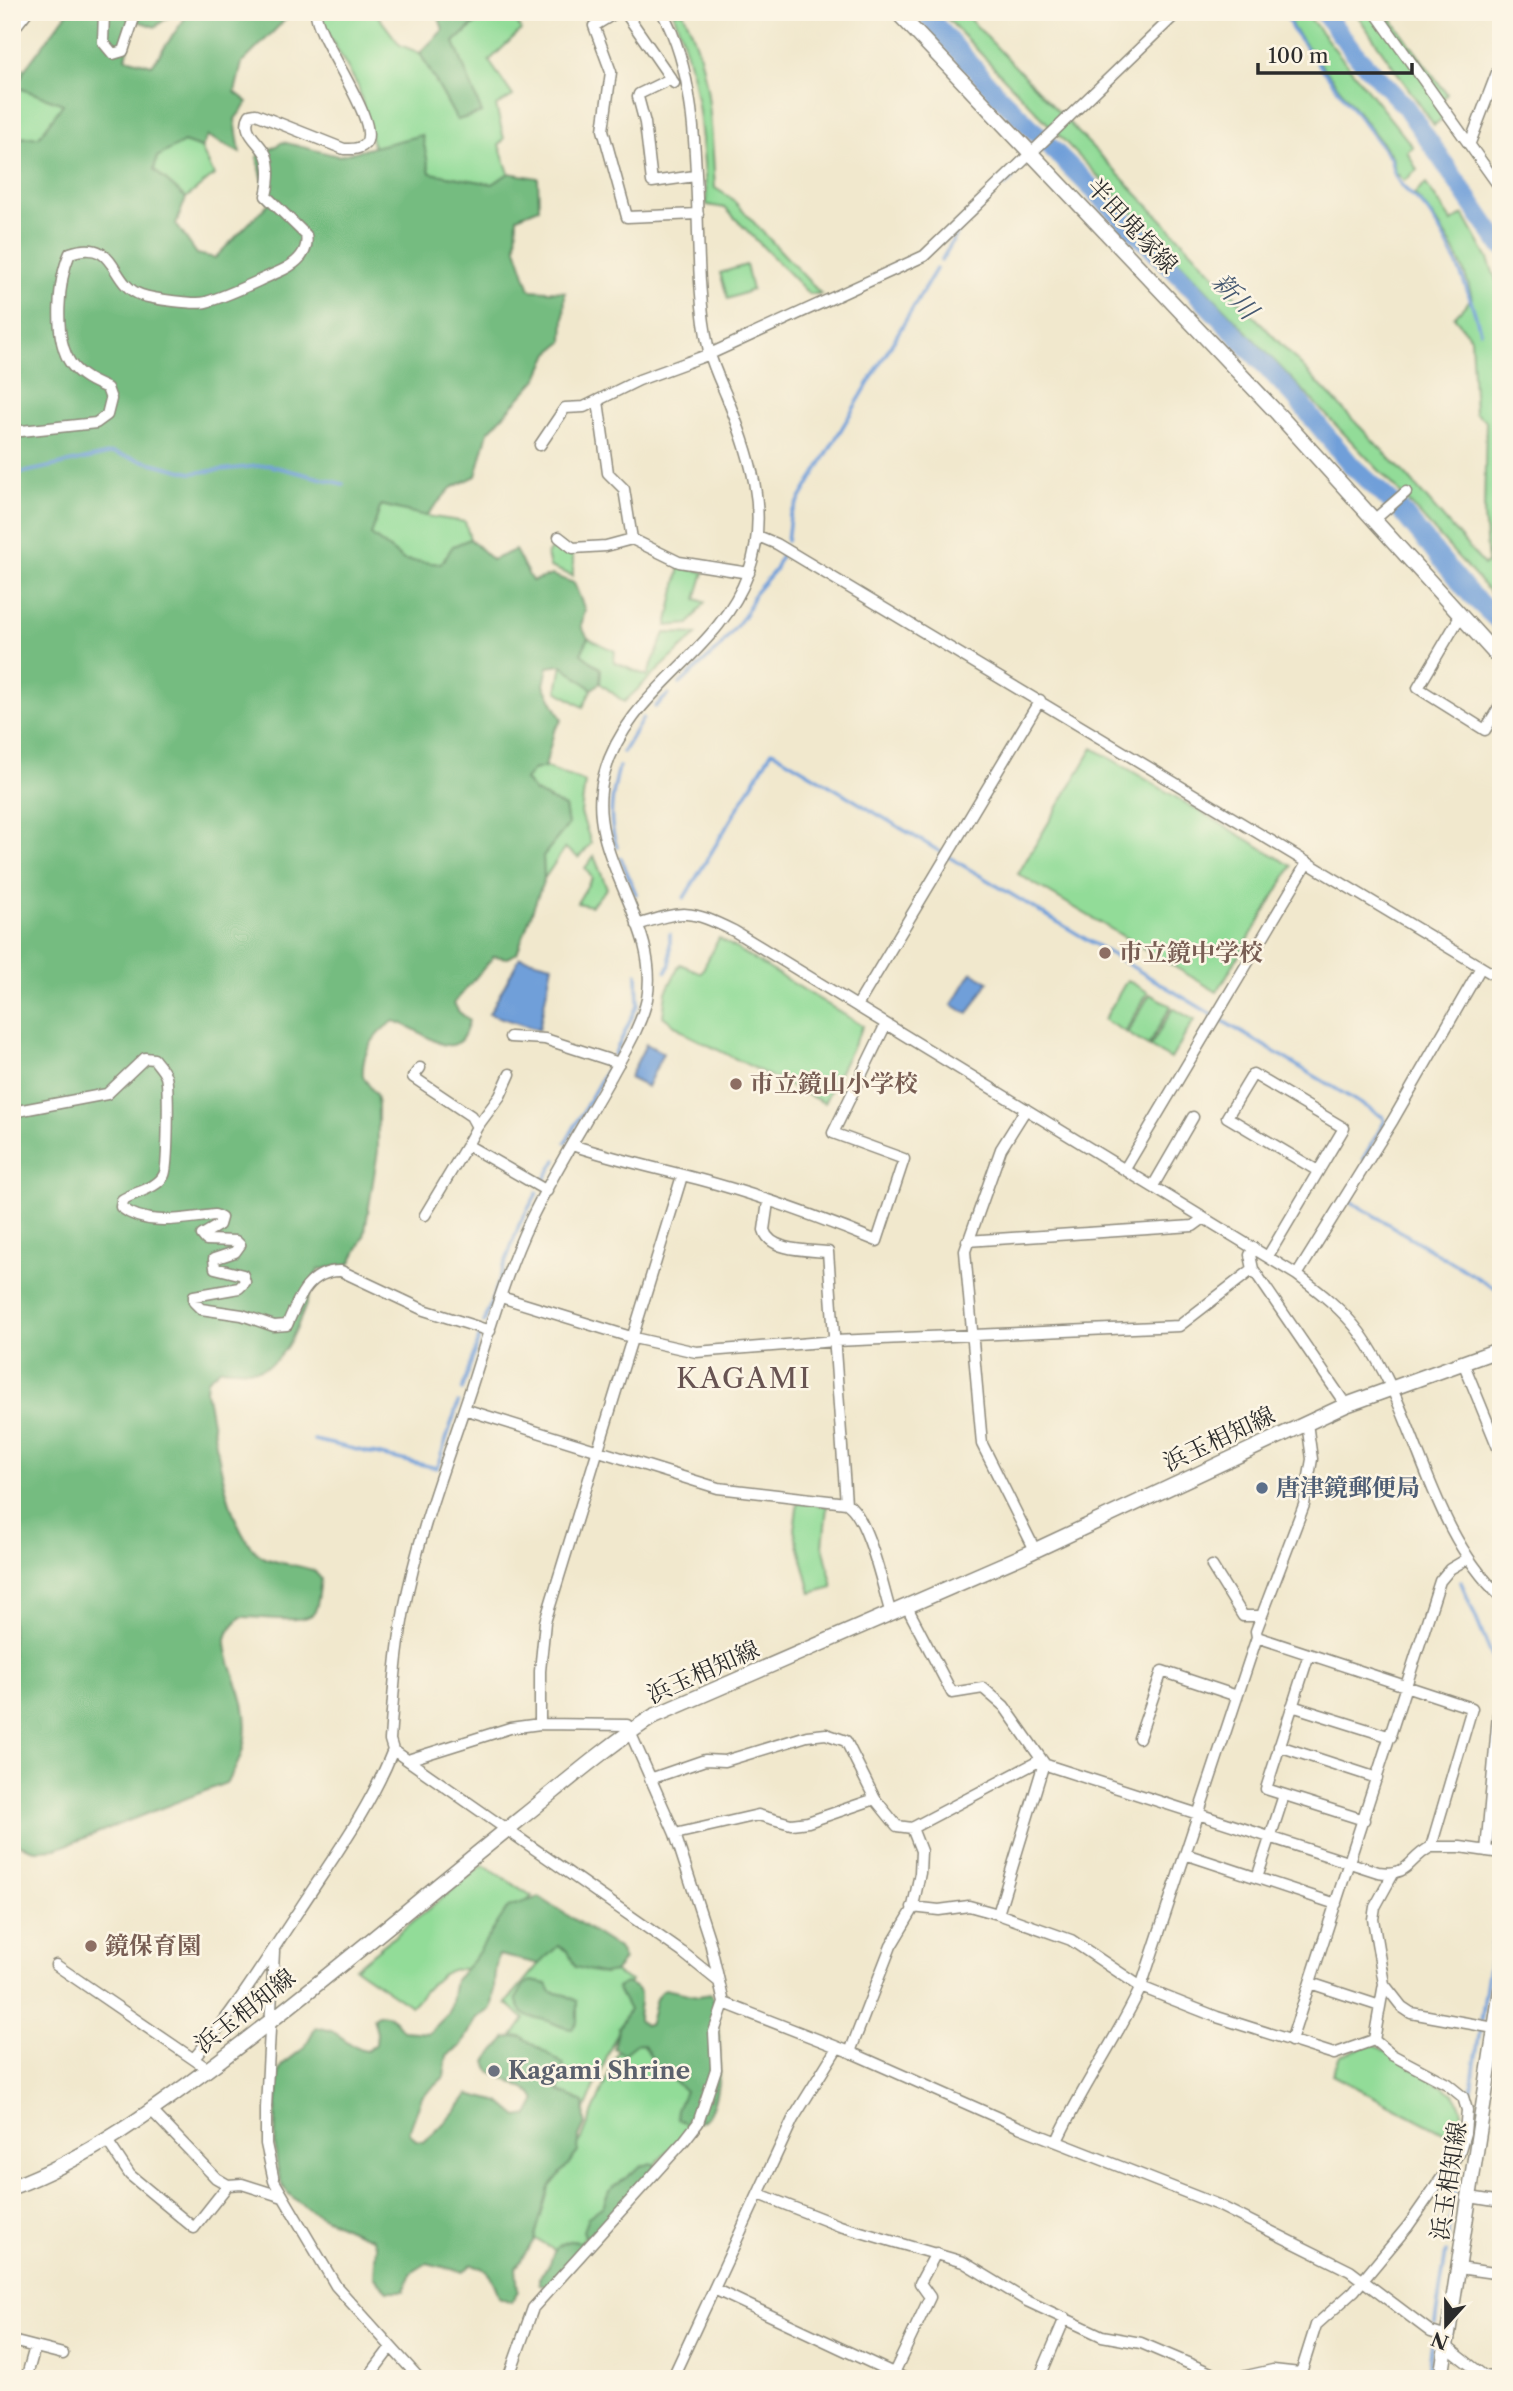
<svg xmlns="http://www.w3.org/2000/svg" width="1513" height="2391" viewBox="0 0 1513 2391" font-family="'Libre Caslon Text','Noto Serif JP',serif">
<rect width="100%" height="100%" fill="#fcf5e5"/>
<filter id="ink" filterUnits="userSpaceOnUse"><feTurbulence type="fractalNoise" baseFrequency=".0143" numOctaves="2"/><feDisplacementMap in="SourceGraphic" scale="14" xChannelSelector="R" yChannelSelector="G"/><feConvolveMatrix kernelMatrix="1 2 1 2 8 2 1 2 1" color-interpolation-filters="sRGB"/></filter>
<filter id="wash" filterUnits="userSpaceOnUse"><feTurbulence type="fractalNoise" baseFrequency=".00686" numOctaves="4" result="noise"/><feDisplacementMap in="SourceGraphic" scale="28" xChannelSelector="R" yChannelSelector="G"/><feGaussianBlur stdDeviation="1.57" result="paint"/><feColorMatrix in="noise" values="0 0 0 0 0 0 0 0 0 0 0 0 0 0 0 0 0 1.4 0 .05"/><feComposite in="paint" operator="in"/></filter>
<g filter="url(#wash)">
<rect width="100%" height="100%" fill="#f1e8cd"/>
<path fill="#92dc98" stroke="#5e8462" stroke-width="2" d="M321,12H375L400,45L420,53L457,120L482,113L454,42L490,12H510L521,30L489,61L513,96L496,106L504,139L499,145L509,173L493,184L430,173L422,135L374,149L358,86L319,18Z
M673,12H683C712,67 711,128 715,188L731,198L821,294H809L725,208L707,205C702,134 700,79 673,12Z
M941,12H963L1407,476L1484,565L1488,563L1484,515L1486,421L1475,413L1471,338L1454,317L1472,298C1464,261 1440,222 1414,194L1426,184L1452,222L1463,214L1488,259L1501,293V605L1395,487Z
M1287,12H1305L1413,147L1407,151L1417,170L1404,181L1395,172L1392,156L1293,28Z
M1355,12H1386L1447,94L1437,106L1444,118L1434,125Z
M12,66L25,69L18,88L64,104L39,137L12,138Z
M184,142L201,148L214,175L186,198L154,170L157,157Z
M746,265L752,290L728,299L720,273Z
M381,505L426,516L465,522L470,539L453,546L441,564L404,560L371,535Z
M557,543L573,551V576L550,567L547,554Z
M680,567L704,572L696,599L705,602L689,624L667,626Z
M665,633L697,634L624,702L600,683L601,669L581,654L588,638L615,651L614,662L647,676Z
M562,665L592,689L583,707L557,691Z
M1093,748L1292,866L1217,992L1018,874Z
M545,767L585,782L581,813L591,843L579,858L565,848L544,879L543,856L568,825L565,807L535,792L525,780L533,770Z
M594,856L607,888L591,906L577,903L592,878L585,868Z
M719,938L863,1026L824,1103L688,1035L663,1016L666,992L680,964L701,973Z
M1127,980L1148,992L1125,1032L1104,1020Z
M1150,994L1171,1006L1148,1046L1127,1033Z
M1173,1008L1194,1020L1171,1059L1150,1047Z
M798,1502L827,1506L823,1546L833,1587L811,1593L794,1529Z
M483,1865L532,1896L467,1970C444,1962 426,1991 411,2006L355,1968Z
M557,1942L631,1981L621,1995L632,2006L612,2044L583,2115L512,2038L525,2019L506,2003Z
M625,2034L641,2038L701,2099L687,2131L566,2257L532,2237L553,2177L582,2139Z
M1373,2043L1454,2094C1465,2110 1464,2123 1459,2141L1332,2075L1340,2056Z"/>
<path fill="#75bc80" stroke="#507456" stroke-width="2" fill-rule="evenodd" d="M68,12H293L242,63L235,92L248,102L235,119L240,153L208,136L201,148L184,142L157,157L154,170L186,198L176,224L197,254L215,258L269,203L257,157L283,142L338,156L422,135L430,173L493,184L509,173L538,178L539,208L517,217L516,248L530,290L565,292L563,342L549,353L538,378L488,432L476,476L451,488L426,516L381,505L371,535L404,560L441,564L453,546L470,539L492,560L515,550L532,581L552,575L574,583L585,610L581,626L588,638L581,654L601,669L600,683L592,689L562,665L548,667L544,685L562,720L554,731L545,767L533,770L525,780L535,792L565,807L568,825L543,856L544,879L517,953L507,958L494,956L454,1003L458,1011L469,1020C458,1073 423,1027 394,1021C374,1033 361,1053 363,1077L376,1095L378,1105V1151L364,1237L350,1264L318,1270C307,1298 292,1363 259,1369C247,1371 233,1369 221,1368L207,1380L206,1391C215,1431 226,1537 263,1557C279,1565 299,1564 315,1571L321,1579C319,1589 319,1605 314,1613C305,1625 257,1616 241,1617C235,1623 228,1629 226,1639C225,1652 232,1668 236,1681C251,1717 250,1751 226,1783L56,1849L35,1850L12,1842V138L39,137L63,104L17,87L25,69ZM174,13L185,18L152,65L126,58L135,20L155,27Z
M441,12H477L481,17L454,42L482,113L457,120L420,53L443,30L438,15Z
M539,1897L618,1948L624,1960L614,1972L604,1974L575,1967L568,1951L558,1946L539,1964L499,1955C491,1974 497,1991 491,2009L477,2018L461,2046L447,2055L444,2077L422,2097L409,2132L416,2141L423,2142C434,2135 462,2105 468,2094L500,2102L518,2117L528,2115L536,2100L532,2093L490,2071L486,2062C491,2051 500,2049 505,2038L521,2036L563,2064L567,2079L560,2085L559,2091L584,2102L585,2124L579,2137L578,2152L549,2188L534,2240L516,2268L518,2291L511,2302L499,2297C494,2281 490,2269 472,2264L463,2272L427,2263L411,2273L404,2291H388L374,2277L376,2246L372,2238C349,2230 289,2206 281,2182C270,2148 278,2109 278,2074L282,2065L304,2048L315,2028C339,2027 347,2048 367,2051L376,2044L377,2033L373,2018C386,2008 395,2020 403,2031L429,2033L449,2013L455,1980L474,1959L508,1907Z
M531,1981L547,1984L551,1992L566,1995L577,2001V2022L572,2029C560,2028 556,2023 545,2020C528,2015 523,2020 516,1999L524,1985Z
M626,1983C648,1990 638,2002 638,2020L644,2025H649C655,2012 651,1997 665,1989L698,1996L711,1994C722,2018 724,2094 707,2117C702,2123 694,2123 687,2125L678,2119L677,2110L685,2091L655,2064L644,2045L638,2043L624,2054L614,2048L619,2027L629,2010L617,1988Z
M651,2163L656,2166L597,2238L585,2236L583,2231L588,2217L603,2206L609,2191L641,2166Z
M574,2240L581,2243V2256L553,2287L539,2284V2278C542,2271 548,2269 550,2263C554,2249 557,2243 574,2240Z"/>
<path fill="#6f9fd9" stroke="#4d6582" stroke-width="2" d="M520,957L552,965L539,1030L489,1014Z
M972,972L988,982L968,1014L952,1005Z
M646,1044L663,1053L647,1087L629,1078Z"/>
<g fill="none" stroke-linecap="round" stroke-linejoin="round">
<path stroke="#6f9fd9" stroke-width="3.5" d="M1285,12L1292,29L1391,159C1394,190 1415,192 1430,215C1454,251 1469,290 1480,331
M1005,186L1013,178
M941,261L963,224
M12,475L113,453L191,473L268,465L343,484
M787,541L790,516L936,269
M680,684L720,647L745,615L754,594L775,570L782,553
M655,707L669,694
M623,752L643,718
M617,847C607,820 612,794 619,767
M621,858L636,894
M684,898L772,751L1383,1117L1385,1121L1363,1159
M666,972L670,965V934
M614,1055L638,1004L637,974
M566,1142L608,1067
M544,1181L556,1160
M1350,1201L1501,1292
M484,1322L519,1225L537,1193
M462,1390L480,1335
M314,1440L437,1468L458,1403
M1461,1582L1501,1678
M1481,2021L1501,1885
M1471,2090L1480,2029
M1447,2243L1458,2170
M1435,2323L1446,2252
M1427,2379L1432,2343"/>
<path stroke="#6f9fd9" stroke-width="19" d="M924,12L997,94L1181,277L1294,396L1352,466L1401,511L1470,594L1501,623
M1323,12L1358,57L1405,106L1501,246"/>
</g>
</g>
<g filter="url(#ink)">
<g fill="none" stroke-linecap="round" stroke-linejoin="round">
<defs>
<path id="minor" d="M104,12L103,42L113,54L123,51L136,12
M617,12L594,26L611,72L603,130L627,217L698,214
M625,12L674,83
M662,12C714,105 686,249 709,351C713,366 720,381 726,395C749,453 771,511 748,574C718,656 627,689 604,775C582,855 662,921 647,999C641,1026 625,1051 612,1075C585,1123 554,1171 530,1221C505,1274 489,1332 471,1388C447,1461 418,1534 404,1610C396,1653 393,1696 390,1740L393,1750L682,1952L718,1981
M1375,12L1501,189
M12,31L27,12
M670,79L639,94L638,97L645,123L652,182L695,176
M1470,143L1501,62
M598,401L608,473L624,489L632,539
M12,432L96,423L107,415L111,399L107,388C93,382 80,376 71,364C53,338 58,280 70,253C118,237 109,284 141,295C152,299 196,305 206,302C230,295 253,283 276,273C293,266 310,255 306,235L266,196C269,183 271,167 266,155C259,141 240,131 250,115L256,114L344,149C351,149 359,150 365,144C383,124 315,37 316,12
M540,445L565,408L584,407L639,380L710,354L924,256L1178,12
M1374,520L1406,492
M758,536L777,544L1501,979
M559,537L573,548L606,546L632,539L679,562L749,573
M1461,615L1418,688L1485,730L1501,704
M637,925C684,910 689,909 734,931L1297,1275C1320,1292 1343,1310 1360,1333C1419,1415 1426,1525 1501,1597
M857,1006L1040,700
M510,1037L545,1039L619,1063
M420,1068L413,1077L471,1116L477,1127L467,1145L547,1191
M1026,1109L1001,1149L965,1251L982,1444L1035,1550
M12,1112L107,1094L145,1058L154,1059C158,1065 164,1070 166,1077C169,1087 168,1168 164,1175C157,1189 134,1192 122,1200L121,1207C147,1228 185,1218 215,1215L221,1218L219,1225L202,1235L206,1240L236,1241L240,1245L235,1252L214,1259L215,1268L243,1275L245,1282L239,1288L194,1296V1302L201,1309L242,1315L274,1326L287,1325C298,1299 309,1270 341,1271L424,1310L490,1331
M477,1127L500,1096L510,1074
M572,1145C614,1159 656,1168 698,1179C759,1195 819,1217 877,1241L904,1159L833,1133L886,1024
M1125,1169L1307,863
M1153,1186L1193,1117
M768,1202L764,1230C770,1252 810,1250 828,1252L846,1503
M425,1215L467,1145
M967,1241L1193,1226L1204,1218
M1254,1248L1250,1255L1253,1269L1346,1405
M1268,1256L1344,1128L1253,1074L1227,1117L1318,1171
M1297,1275L1393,1120L1481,967
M501,1297L634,1338L696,1352L835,1341L1179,1326L1253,1269
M1463,1362L1501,1455
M464,1409L718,1488L846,1503C868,1515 883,1589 891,1614
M1212,1566L1243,1616H1260
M907,1607L952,1693L983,1688L1004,1706L1044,1763L998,1914
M1257,1637L1472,1708L1431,1847
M1309,1654L1266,1789L1364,1820
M1292,1706L1391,1737
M540,1724V1671L545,1622L682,1176
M1139,1738L1162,1671L1237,1696
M1279,1746L1377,1778
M411,1759L510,1728L540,1724L627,1725L675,1834L710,1942L724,2003L714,2032L716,2069L698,2123L684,2141L533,2308L508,2379
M650,1779L705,1760L725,1761L807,1736L826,1734L846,1741L875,1799L897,1826L912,1828L1037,1762L1378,1872C1411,1877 1407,1859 1431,1847H1460L1501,1853
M675,1834L758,1815L791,1824L808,1822L875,1799
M1486,1851L1498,1714
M1185,1854L1336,1904
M1257,1878L1284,1795
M912,1907L939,1910L969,1906L998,1914L1071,1940L1141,1987L1217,2017L1334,2054L1374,2040
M274,1951L266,2108V2144L274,2181L336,2286L420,2379
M56,1965L208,2069
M1310,1983L1380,2006
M1384,1984L1402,2007L1411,2013L1500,2029
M724,2003L850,2052L1019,2127L1218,2205L1350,2271L1431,2332L1447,2337
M1374,2040L1384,1984L1373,1919L1375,1907L1393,1874
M1291,2041L1440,1581L1450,1569L1467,1559
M850,2052L891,1946L912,1911L920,1873L921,1851L912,1828
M195,2057C235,2011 265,1961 299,1910C333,1858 370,1808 393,1750
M152,2111L216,2178L228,2185L242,2184L283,2197
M106,2139L130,2175L194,2228L228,2185
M1057,2141C1082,2087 1116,2040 1141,1987L1257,1637L1256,1631L1304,1505L1312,1459L1307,1423
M759,2194L840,2226L963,2262L1027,2301L1102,2336L1141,2343L1218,2376L1242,2377L1273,2370L1300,2373
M1470,2197L1501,2202
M1459,2268L1501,2274
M714,2289L906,2379
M12,2341L63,2354
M1446,2346L1484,2376L1501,2378
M894,2373L930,2297L920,2283L936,2253
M26,2379L35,2347
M367,2379L391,2347
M672,2379L793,2119L837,2048
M1039,2379L1065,2318
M1299,2379L1316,2325L1354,2291L1408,2226L1459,2153L1465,2133L1467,2110L1463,2097L1447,2084L1392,2055L1374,2040"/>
<path id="major" d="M897,12L1278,414L1501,660
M12,2187C88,2159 155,2109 219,2061C322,1983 420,1899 520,1819C564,1784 607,1746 654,1716L1027,1554L1346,1405L1501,1349
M1441,2379L1501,1990"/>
</defs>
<use href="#minor" stroke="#8e8a7c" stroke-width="13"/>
<use href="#major" stroke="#8e8a7c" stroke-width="17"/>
<use href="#minor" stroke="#fff" stroke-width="10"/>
<use href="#major" stroke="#fff" stroke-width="14"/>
</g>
</g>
<g fill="#8d6e63" stroke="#fcf5e5" stroke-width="2.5">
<circle cx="1105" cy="953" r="7"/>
<circle cx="736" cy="1084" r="7"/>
<circle cx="91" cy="1946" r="7"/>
</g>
<circle fill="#5c6f8a" stroke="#fcf5e5" stroke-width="2.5" cx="1262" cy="1488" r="7"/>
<circle fill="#6b7280" stroke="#fcf5e5" stroke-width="2.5" cx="494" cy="2071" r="7"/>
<g text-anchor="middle" stroke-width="5" stroke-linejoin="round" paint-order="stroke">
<g font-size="24" fill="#2b2b2b" stroke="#fcf5e5">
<text transform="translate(1132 226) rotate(47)" y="8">半田鬼塚線</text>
<text transform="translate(1219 1439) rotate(-25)" y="8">浜玉相知線</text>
<text transform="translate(703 1672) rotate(-24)" y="8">浜玉相知線</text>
<text transform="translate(245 2011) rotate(-38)" y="8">浜玉相知線</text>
<text transform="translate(1449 2181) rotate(-81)" y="8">浜玉相知線</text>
</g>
<g font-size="24" font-weight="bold" fill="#785e54" stroke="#fcf5e5" text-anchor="start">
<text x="1119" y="961">市立鏡中学校</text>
<text x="750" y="1092">市立鏡山小学校</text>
<text x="105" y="1954">鏡保育園</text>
</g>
<g font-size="24" font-weight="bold" fill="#4e5e75" stroke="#fcf5e5" text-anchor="start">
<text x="1276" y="1496">唐津鏡郵便局</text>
</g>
<g font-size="24" font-weight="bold" fill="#5b616d" stroke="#fcf5e5" text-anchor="start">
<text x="508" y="2079">Kagami Shrine</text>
</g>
<g font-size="26" font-style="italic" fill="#465971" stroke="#fcf5e5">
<text transform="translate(1235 296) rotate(47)" y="9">新川</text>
</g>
<g font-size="28" letter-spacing="2" fill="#685452" stroke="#fcf5e5">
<text x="744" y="1388">KAGAMI</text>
</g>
</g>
<rect width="1513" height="2391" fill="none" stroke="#fcf5e5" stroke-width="42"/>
<g transform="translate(1446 2325) rotate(201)" stroke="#fcf5e5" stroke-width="5" paint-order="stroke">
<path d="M0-5L12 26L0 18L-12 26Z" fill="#2b2b2b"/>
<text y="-10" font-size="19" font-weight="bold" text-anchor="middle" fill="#2b2b2b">N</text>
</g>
<path d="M1258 63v10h154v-10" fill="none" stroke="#2b2b2b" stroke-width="3.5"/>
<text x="1268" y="63" font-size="21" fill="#2b2b2b" stroke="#fcf5e5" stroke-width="5" paint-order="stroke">100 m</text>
</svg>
